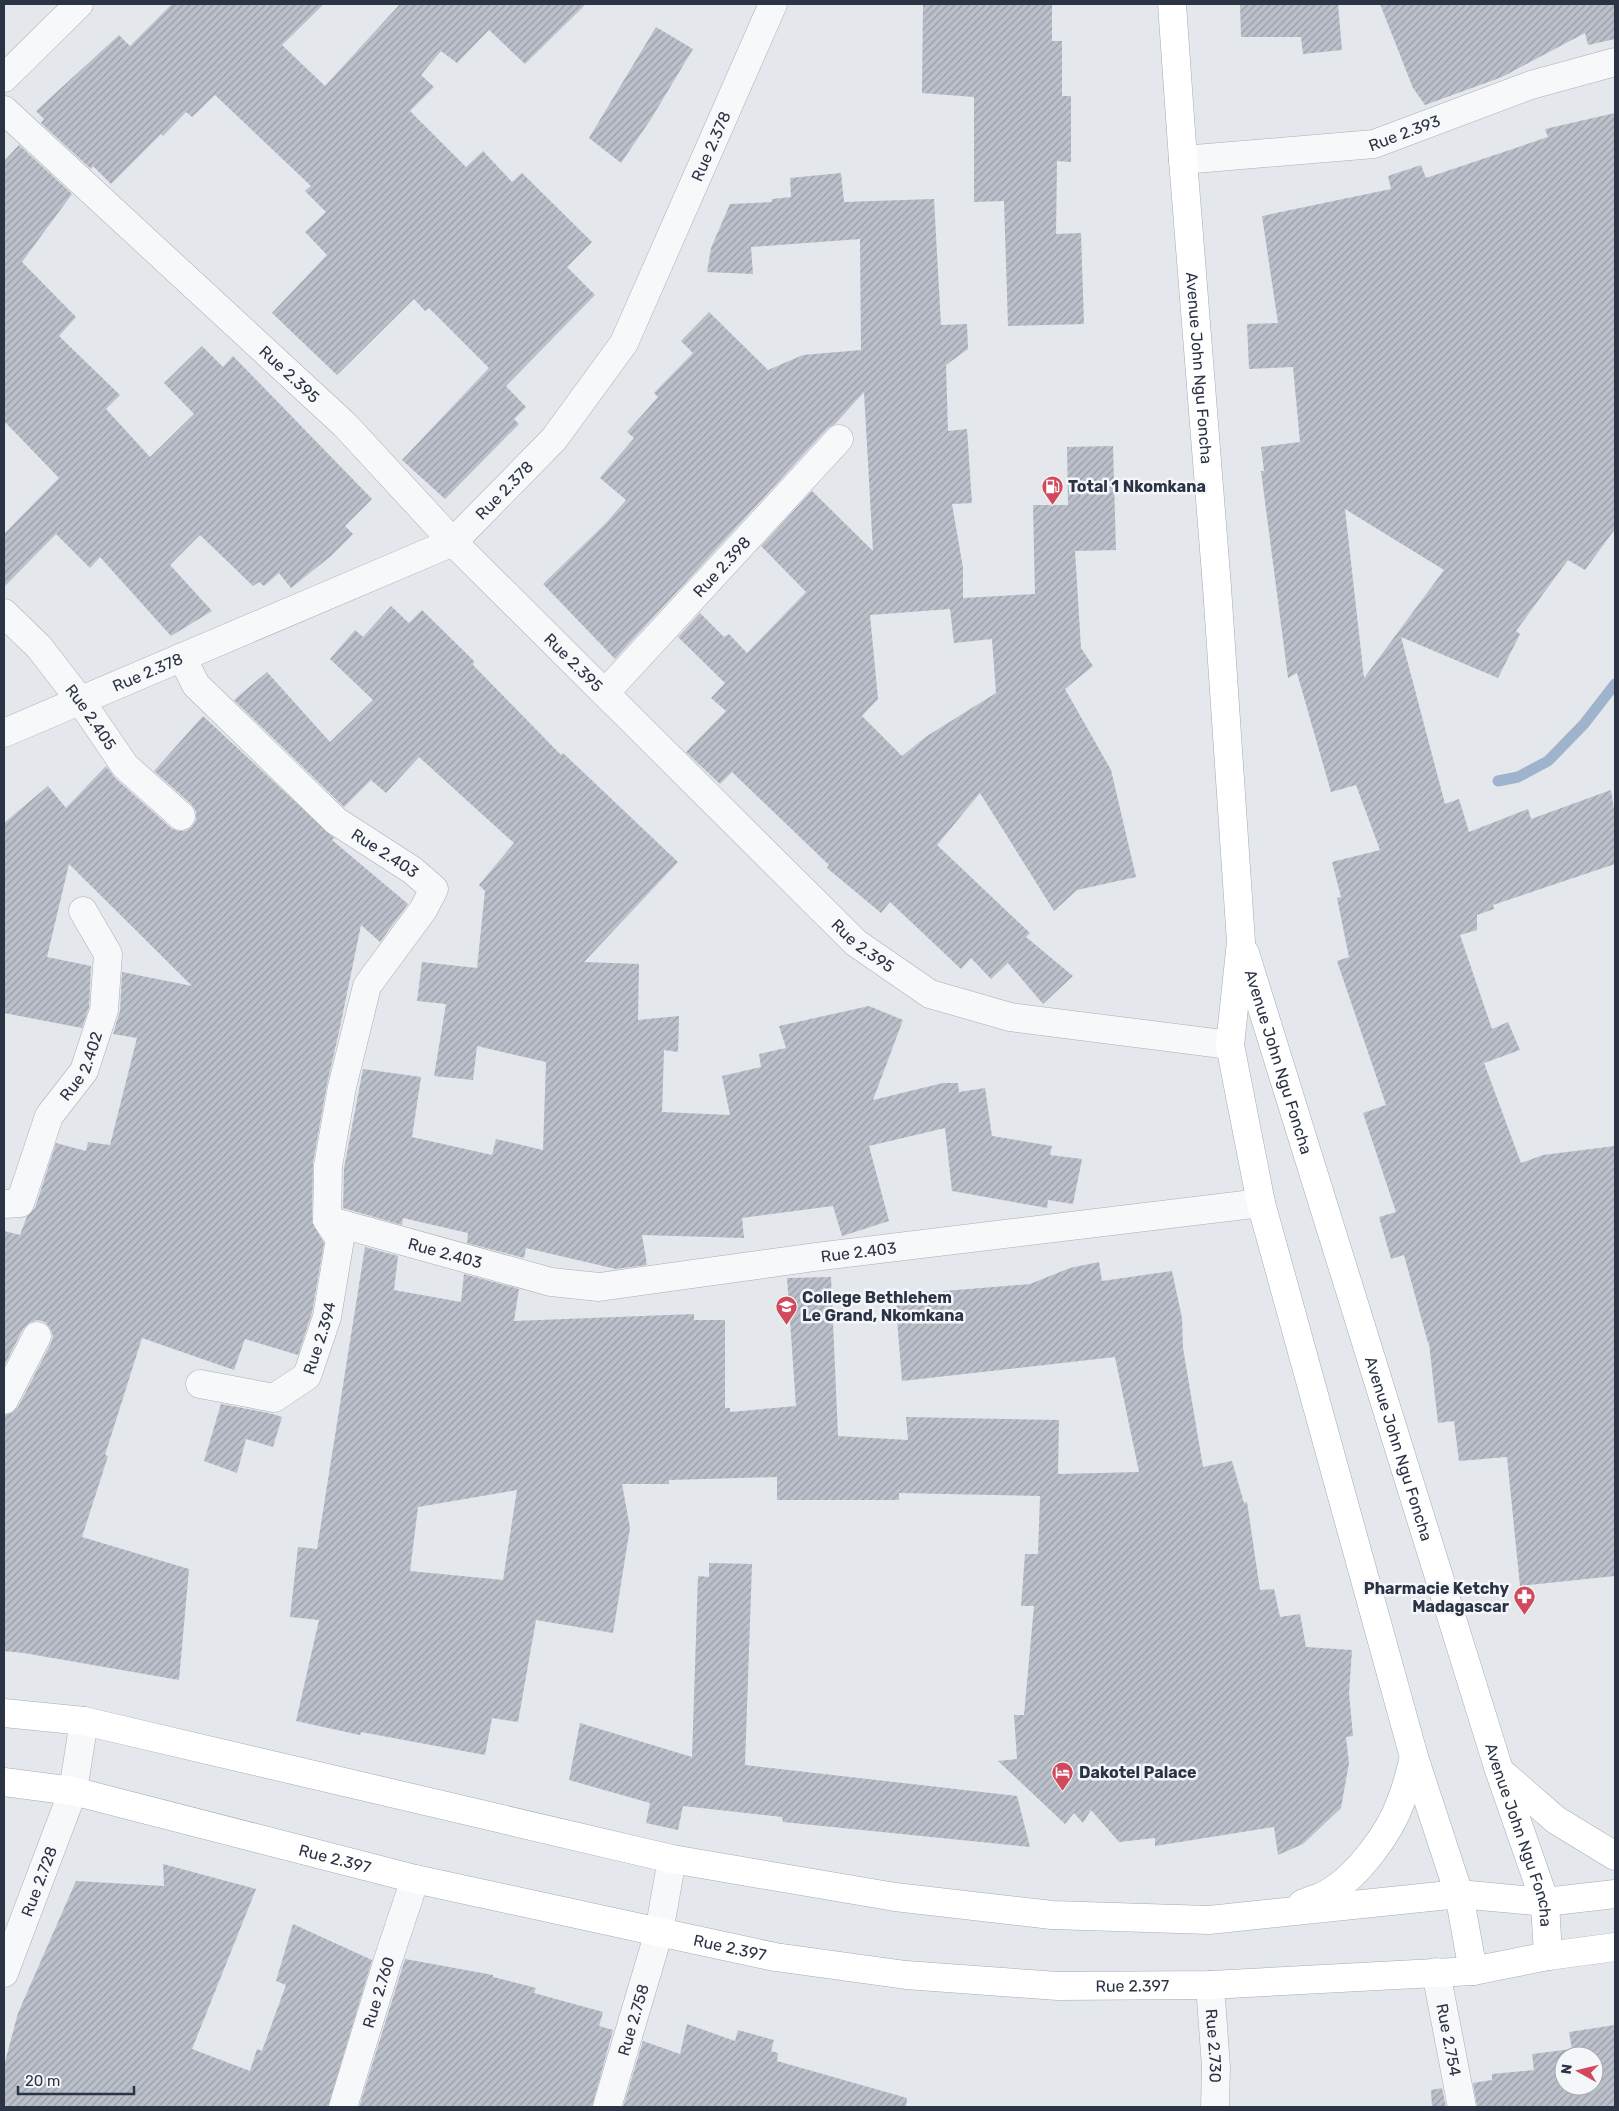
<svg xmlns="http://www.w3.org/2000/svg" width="1619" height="2111" viewBox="0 0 1619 2111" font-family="Rubik,sans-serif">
<defs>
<pattern id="building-hatch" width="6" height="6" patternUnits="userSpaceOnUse" patternTransform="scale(1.25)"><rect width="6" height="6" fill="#bbc0ca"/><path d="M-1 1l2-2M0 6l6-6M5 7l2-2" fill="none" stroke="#989da6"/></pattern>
</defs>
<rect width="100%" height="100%" fill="#e4e7ec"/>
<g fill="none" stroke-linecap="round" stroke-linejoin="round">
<path stroke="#9fb4cc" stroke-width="11" d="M1498,781L1518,777L1548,761L1584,724L1615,684"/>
</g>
<path fill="url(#building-hatch)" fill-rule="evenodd" d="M172,4H324L282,45L325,86L400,4H586L525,64L489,30L457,63L441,51L421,75L434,87L410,111L466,167L483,151L512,182L522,173L592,242L567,267L595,295L506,386L503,383L526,407L514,419L519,424L445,499L402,460L489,368L429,308L425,311L414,299L337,375L272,313L327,255L305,232L326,212L305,191L311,186L215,95L192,117L186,112L163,136L161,134L111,184L93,166L91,169L41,123L44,119L36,111L119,35L130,46Z
M923,4H1052V41H1062V96H1071V162L1057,161L1056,234L1081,233L1084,324L1008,326L1004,201L974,202V97L922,93Z
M1240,4H1338L1342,50L1303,54L1301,37H1241Z
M1380,4H1615V39L1588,45L1585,33L1502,77L1425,105L1413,88Z
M656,27L693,49L651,119L621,163L589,138Z
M1615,113V529L1585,570L1568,560L1516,631L1520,634L1498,678L1401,637L1445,804L1459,799L1469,832L1528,809L1531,819L1611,790L1615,817V864L1493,905L1494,909L1477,915V930L1460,935L1492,1029L1508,1022L1520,1050L1484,1063L1521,1163L1543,1155L1615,1146V1576L1520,1586L1507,1457L1459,1461L1454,1421L1438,1423L1429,1343H1428L1404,1255L1391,1259L1379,1217L1396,1212L1363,1113L1386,1105L1337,961L1349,957L1337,898L1341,897L1332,862L1380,850L1356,785L1331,792L1297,673L1288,678L1261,471H1264L1261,447L1300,442L1293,367L1249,369L1247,324L1278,323L1262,216L1391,189L1388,176L1421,165L1426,178L1548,137L1545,129ZM1345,509L1444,570L1364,678Z
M19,145L72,194L22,262L76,317L59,336L120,395L106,409L150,457L194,414L164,383L202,346L223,367L233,356L372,499L345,526L353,534L331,556L291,588L279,573L264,586L259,582L253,586L200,535L170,565L212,611L171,636L100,557L90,568L56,534L4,587V534L59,478L4,421V161Z
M841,173L844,202L934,199L941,325L967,324L968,349L946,365L948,431L967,429L972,503L952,504L963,568V598L1035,594L1033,505H1068L1067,447L1113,446L1116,550L1075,551L1081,648L1093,666L1065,689L1111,770L1136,877L1077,890L1054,911L980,793L937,845L1030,933L1026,937L1073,976L1043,1004L1008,963L991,979L971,958L961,969L890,902L881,913L827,868L829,865L732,772L720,784L686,752L726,711L711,698L725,683L678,637L700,613L724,637L729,634L747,653L806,592L761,546L812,491L873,551L864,392L835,424L828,428L615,659L543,584L606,523L626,500L600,478L634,438L627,432L658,397L654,393L693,353L681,341L709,312L768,370L803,355L861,350L860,239L751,247L753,274L707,272L711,248L730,204L772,202V199L791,197L790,178ZM950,609L954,643L992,639L996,693L927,736L902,756L862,716L878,699L870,615Z
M391,606L409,623L422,610L474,661L473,665L561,755L563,753L678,862L584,962L639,964L638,1020L679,1016L678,1052L664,1050L662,1112L730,1115L722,1076L761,1067L759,1054L786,1048L779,1026L869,1006L903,1020L873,1100L943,1083H958L959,1092L985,1088L992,1136L1052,1146L1050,1155L1082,1159L1073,1204L1048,1200L1047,1208L952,1191L945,1128L869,1146L889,1221L842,1236L833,1206L742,1218L744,1238L642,1235L647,1265L616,1269L526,1248L524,1258L467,1243L468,1233L403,1218L402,1225L343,1208L344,1168L363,1069L421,1077L412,1137L492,1155L496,1139L543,1150L546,1062L477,1046L473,1080L434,1076L446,1004L417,1001L422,962L477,968L485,891L479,885L514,843L419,757L386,793L371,780L344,807L234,700L267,672L330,742L373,700L330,659L355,630L363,637Z
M203,716L334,838L332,840L408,904L380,942L361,925L339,1032L327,1084L313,1163L312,1222L324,1243L312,1313L298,1355L245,1339L234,1370L142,1338L105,1455L108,1456L82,1537L189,1569L179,1680L24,1653L4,1651V1415L12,1413L18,1407L51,1343L53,1336L50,1328L45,1322L37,1320L29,1323L23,1329L4,1366V1231L20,1235L27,1216L35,1208L56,1143L86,1151L88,1142L110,1145L137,1038L113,1034L120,1011L122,972L192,986L69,864L47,957L91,966L89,1007L82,1028L4,1013V823L48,786L66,808L106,766L115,778L171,828L178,831H186L192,827L196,820V811L191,804L154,771Z
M365,1247L398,1256L394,1290L461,1302L464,1274L519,1289L514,1321L694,1314V1320H725V1408H730V1412L796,1406L787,1278L831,1277L838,1436L908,1440L906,1417L1059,1420L1058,1474L1139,1472L1115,1357L902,1381L895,1295L1030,1284L1070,1268L1099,1262L1102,1281L1172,1271L1182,1318L1183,1348L1203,1467L1232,1461L1244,1503L1247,1502L1260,1590L1274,1589L1280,1617L1300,1614L1306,1647L1352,1650L1349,1693L1353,1736L1346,1737L1349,1763L1341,1808L1303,1844L1278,1855L1274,1827L1155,1846V1838L1119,1842L1091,1810L1083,1823L1074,1813L1065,1824L998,1761L1017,1759L1014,1715H1024L1034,1606H1021L1025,1554H1038L1040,1496L899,1493V1500H777V1477L669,1480V1484H622L630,1528L613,1633L536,1620L518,1722L492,1718L485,1755L361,1732L360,1735L296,1721L319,1620L290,1617L298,1547L317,1549ZM517,1490L503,1580L410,1571L418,1507Z
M221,1404L269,1413L282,1417L273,1447L246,1439L237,1473L204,1461Z
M709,1563L752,1564L745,1765L1017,1796L1030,1847L783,1822L782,1817L683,1806L678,1830L646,1823L650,1803L569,1780L580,1723L692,1757L698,1576L709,1577Z
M163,1864L256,1889L192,2049L250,2071L257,2049L262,2051L286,1985L276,1981L293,1924L372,1960L328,2107H4V2066L18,2013L76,1881L164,1886Z
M405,1959L493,1975V1977L536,1988L534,1993L603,2012L599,2026L613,2030L592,2107H359Z
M687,2024L735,2041L738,2030L774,2040L771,2051L778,2053L777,2061L907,2098L906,2107H623L643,2041L680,2054Z
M1615,2025V2107H1477L1473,2083L1492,2080V2074L1534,2070L1532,2054L1572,2049L1569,2032ZM1564,2056H1594V2086H1564Z
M1442,2088L1446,2107H1432L1431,2090Z"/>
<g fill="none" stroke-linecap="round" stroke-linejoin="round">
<defs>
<g id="minor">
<path d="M4,78L79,4"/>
<path id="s1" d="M4,110L345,425L453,542L856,943L930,994L1010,1017L1230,1045"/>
<path id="s2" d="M1183,160L1374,144L1531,85L1615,62"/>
<path id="s3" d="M4,613L39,647L80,700L125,766L181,816"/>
<path id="s4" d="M182,657L196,685L336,821L412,870L434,889L423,910L367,986L342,1087L328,1166L327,1220L551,1282L599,1287L815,1257L1261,1203"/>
<path id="s5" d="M605,693L839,439"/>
<path id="s6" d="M4,733L453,542L554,439L624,343L773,4"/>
<path id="s7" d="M4,1204L20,1203L49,1116L84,1071L104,1010L108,954L83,911"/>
<path id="s8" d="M200,1384L274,1398L307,1376L327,1317L340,1239L327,1220"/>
<path d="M4,1400L37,1336"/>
<path id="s9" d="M1436,1972L1462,2107"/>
<path id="s10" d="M4,1973L73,1791L84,1721"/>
<path id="s11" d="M1210,1985L1216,2067L1215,2107"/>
<path id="s12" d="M343,2107L387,1963L415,1879"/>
<path id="s13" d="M607,2107L659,1932L672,1859"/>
</g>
<g id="major">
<path id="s14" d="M1172,4L1183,160L1217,587L1241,942L1230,1045L1261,1203L1414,1757L1459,1894L1473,1971"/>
<path id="s15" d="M1245,953L1499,1770L1545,1902L1548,1956"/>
<path d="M4,1713L84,1721L672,1859L895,1897L1052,1915L1209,1920L1459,1894L1545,1902L1615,1894"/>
<path d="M1502,1773L1556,1820L1615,1856"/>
<path id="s16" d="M4,1782L73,1791L415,1879L659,1932L775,1957L906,1975L1058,1986L1210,1985L1473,1971L1548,1956L1615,1947"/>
<path d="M1302,1904C1310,1900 1320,1898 1327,1894C1357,1877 1390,1833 1401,1801C1407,1787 1410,1772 1414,1757"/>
</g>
</defs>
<use href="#minor" stroke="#a9aeb7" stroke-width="29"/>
<use href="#major" stroke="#a3abb8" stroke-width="29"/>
<use href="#minor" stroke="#f7f8fa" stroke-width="28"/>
<use href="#major" stroke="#fff" stroke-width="28"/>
</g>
<defs>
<symbol id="fuel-pin" viewBox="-11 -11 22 30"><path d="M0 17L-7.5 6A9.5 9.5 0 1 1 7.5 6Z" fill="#d1495b" stroke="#f4f6f9"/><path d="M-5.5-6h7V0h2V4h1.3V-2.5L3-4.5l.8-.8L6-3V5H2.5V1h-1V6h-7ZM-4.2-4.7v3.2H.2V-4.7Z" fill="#fff"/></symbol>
<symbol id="school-pin" viewBox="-11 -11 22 30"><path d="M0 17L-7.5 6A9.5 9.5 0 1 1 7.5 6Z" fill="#d1495b" stroke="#f4f6f9"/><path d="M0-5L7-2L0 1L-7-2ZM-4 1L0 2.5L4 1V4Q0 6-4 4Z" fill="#fff"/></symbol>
<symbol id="pharmacy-pin" viewBox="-11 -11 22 30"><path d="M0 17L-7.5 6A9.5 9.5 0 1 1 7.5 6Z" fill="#d1495b" stroke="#f4f6f9"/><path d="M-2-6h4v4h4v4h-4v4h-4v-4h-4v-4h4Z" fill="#fff"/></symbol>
<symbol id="hotel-pin" viewBox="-11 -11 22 30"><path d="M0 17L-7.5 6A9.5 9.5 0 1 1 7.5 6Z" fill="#d1495b" stroke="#f4f6f9"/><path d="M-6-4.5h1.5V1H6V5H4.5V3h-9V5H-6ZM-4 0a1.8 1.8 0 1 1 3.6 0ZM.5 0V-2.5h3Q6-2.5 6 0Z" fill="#fff"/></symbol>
</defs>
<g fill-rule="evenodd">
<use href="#fuel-pin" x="1040" y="474" width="25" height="34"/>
<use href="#school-pin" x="774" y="1294" width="25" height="34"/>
<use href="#pharmacy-pin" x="1512" y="1584" width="25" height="34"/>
<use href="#hotel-pin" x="1050" y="1760" width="25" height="34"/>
</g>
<g text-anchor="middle" stroke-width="5" stroke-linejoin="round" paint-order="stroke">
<g font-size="16" fill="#2b3445" stroke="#f4f6f9">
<text dy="6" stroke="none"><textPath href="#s2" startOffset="224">Rue 2.393</textPath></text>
<text dy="6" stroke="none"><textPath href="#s6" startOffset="966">Rue 2.378</textPath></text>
<text dy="6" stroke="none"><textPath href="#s14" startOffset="365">Avenue John Ngu Foncha</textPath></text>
<text dy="6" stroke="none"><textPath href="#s1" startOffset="389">Rue 2.395</textPath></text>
<text dy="6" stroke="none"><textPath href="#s6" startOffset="561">Rue 2.378</textPath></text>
<text dy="6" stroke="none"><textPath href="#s5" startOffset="172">Rue 2.398</textPath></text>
<text dy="6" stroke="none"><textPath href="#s1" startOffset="794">Rue 2.395</textPath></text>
<text dy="6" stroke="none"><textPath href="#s6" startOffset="156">Rue 2.378</textPath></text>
<text dy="6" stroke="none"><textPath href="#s3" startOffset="136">Rue 2.405</textPath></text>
<text dy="6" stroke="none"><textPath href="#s4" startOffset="285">Rue 2.403</textPath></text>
<text dy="6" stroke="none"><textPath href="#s1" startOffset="1199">Rue 2.395</textPath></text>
<text dy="6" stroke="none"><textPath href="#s15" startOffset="114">Avenue John Ngu Foncha</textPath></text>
<text dy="6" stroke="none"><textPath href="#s7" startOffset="168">Rue 2.402</textPath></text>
<text dy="6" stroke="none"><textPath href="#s4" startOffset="825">Rue 2.403</textPath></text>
<text dy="6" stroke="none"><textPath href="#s4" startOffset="1245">Rue 2.403</textPath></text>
<text dy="6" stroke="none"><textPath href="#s8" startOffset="155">Rue 2.394</textPath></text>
<text dy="6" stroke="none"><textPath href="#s15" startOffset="519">Avenue John Ngu Foncha</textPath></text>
<text dy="6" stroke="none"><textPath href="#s15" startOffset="924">Avenue John Ngu Foncha</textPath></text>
<text dy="6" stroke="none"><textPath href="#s16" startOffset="340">Rue 2.397</textPath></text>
<text dy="6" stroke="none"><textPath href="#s10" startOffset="98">Rue 2.728</textPath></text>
<text dy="6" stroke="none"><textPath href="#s16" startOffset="745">Rue 2.397</textPath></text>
<text dy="6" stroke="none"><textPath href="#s16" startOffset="1150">Rue 2.397</textPath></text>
<text dy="6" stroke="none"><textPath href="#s12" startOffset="120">Rue 2.760</textPath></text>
<text dy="6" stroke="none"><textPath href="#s13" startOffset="91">Rue 2.758</textPath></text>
<text dy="6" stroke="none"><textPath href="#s9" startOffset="69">Rue 2.754</textPath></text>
<text dy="6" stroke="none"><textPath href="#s11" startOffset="61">Rue 2.730</textPath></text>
</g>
<g font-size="16" font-weight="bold" fill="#2b3445" stroke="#f4f6f9" text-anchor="start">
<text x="1068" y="492">Total 1 Nkomkana</text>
<text x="802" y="1303">College Bethlehem<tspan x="802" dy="18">Le Grand, Nkomkana</tspan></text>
<text x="1509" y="1594" text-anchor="end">Pharmacie Ketchy<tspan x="1509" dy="18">Madagascar</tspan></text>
<text x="1079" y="1778">Dakotel Palace</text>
</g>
</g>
<rect width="1619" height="2111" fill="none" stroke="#2b3445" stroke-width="10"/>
<g transform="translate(1579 2071) rotate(278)"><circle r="24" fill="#f4f6f9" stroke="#a4a8b1"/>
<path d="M0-4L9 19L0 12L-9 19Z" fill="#d1495b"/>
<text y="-8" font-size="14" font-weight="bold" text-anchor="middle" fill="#2b3445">N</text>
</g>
<path d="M18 2086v8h116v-8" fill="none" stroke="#2b3445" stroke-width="2.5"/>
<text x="25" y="2086" font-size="15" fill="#2b3445" stroke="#f4f6f9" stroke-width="4" paint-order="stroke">20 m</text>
</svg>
